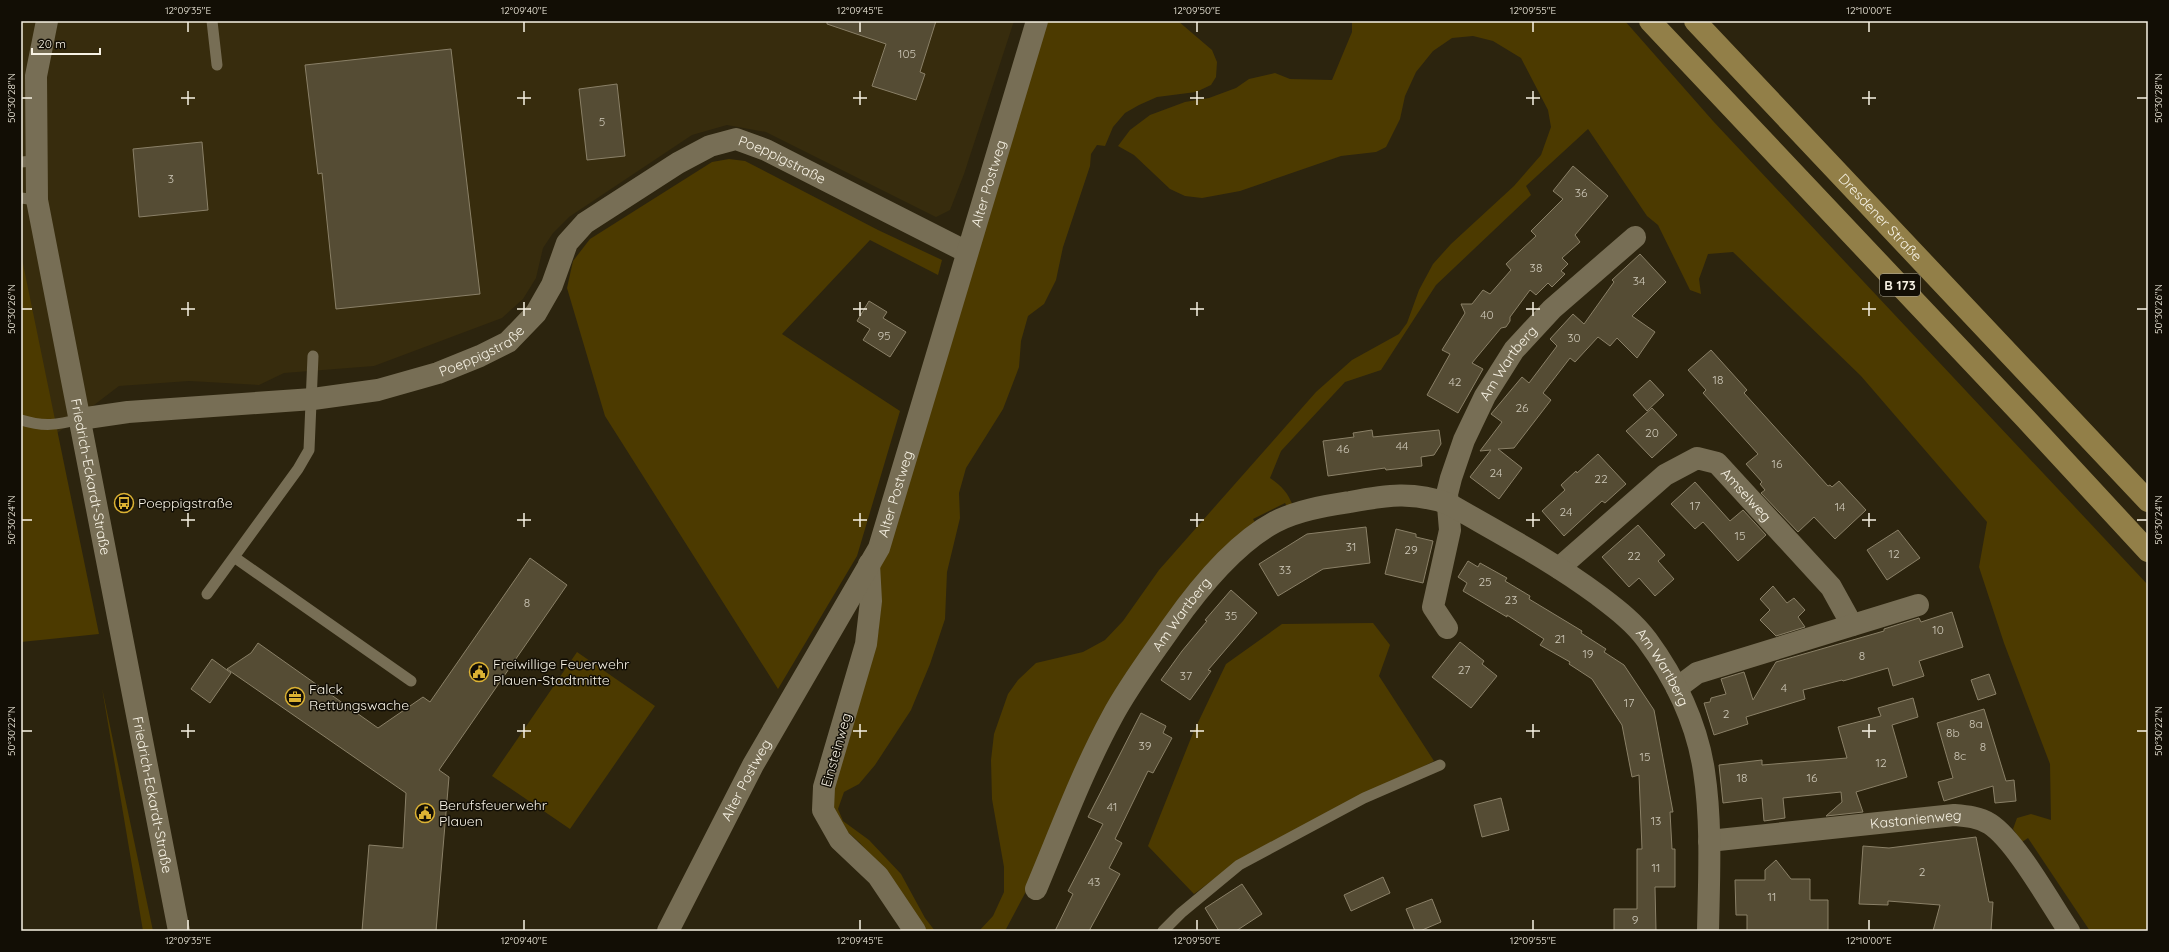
<svg xmlns="http://www.w3.org/2000/svg" width="2169" height="952" viewBox="0 0 2169 952" font-family="Quicksand,sans-serif">
<rect width="100%" height="100%" fill="#2c240e"/>
<path fill="#372c0d" d="M21,21H1014L964,174L950,210L936,217L766,132L727,125L692,135L569,217L553,233L543,248L536,278L523,299L502,318L374,366L284,373L259,385L189,381L119,386L56,434L21,426Z"/>
<path fill="#4c3a00" d="M1042,21H1178L1212,50L1217,62L1216,77L1211,85L1196,92L1157,97L1139,105L1125,113L1113,127L1105,146L1097,145L1091,154L1090,166L1063,247L1056,280L1044,304L1028,316L1021,341L1019,367L1003,409L966,468L959,493L960,518L947,572L945,619L930,664L911,710L875,765L859,784L844,792L838,809L843,821L869,840L901,874L925,918L935,931H924L885,873L860,843L842,827L833,812L832,781L879,629L878,563Z
M1352,21H1625L1713,121L2148,585V931H2090L2028,838L2022,842L2013,829L2017,818L2031,814L2051,820L2050,764L2004,643L1979,567L1987,522L1861,376L1733,252L1708,254L1699,279L1701,294L1690,290L1658,225L1647,216L1588,129L1526,186L1531,195L1436,285L1381,370L1345,382L1281,451L1270,478C1282,486 1288,493 1293,506L1288,508L1285,503L1253,519L1258,527L1173,615L1005,931H979L993,916L1004,892V867L992,799L991,760L994,734L1008,694L1018,680L1036,663L1083,652L1105,640L1123,621L1159,570L1316,392L1352,360L1399,334L1407,323L1419,290L1433,264L1451,244L1514,186L1541,155L1551,127L1548,110L1521,58L1493,41L1473,36L1452,38L1433,51L1416,72L1405,96L1400,119L1386,147L1376,152L1341,156L1240,191L1202,198L1185,196L1170,189L1134,155L1118,146L1130,130L1150,115L1185,102L1209,98L1236,88L1249,79L1275,73L1290,79L1332,80L1352,32Z
M729,159L745,161L878,230L942,260L938,275L870,240L782,334L900,411L857,556L778,689L605,416L567,288L573,261L590,239L712,162Z
M21,254L99,634L21,642Z
M1373,623L1390,645L1379,676L1434,761L1238,861L1194,894L1148,846L1193,733L1226,664L1282,624Z
M577,652L655,706L570,829L492,776Z
M102,688L153,931H143Z"/>
<path fill="#554c34" stroke="#8a8067" d="M827,21H936L920,72L925,74L916,100L872,86L886,44L827,24Z
M451,49L480,294L336,309L322,173L318,174L305,65Z
M617,84L625,156L587,160L579,89Z
M202,142L208,210L139,217L133,149Z
M1573,166L1608,196L1575,235L1580,242L1562,258L1568,264L1561,271L1565,274L1552,287L1548,283L1536,295L1530,290L1510,317V321L1506,327L1501,328L1472,363L1483,369L1458,413L1427,395L1450,354L1442,350L1465,313L1461,304H1472L1483,290L1490,294L1511,270L1506,264L1536,236L1531,231L1563,199L1553,191Z
M1640,254L1666,282L1632,316L1655,332L1637,358L1617,338L1610,346L1598,337L1575,362L1570,358L1543,393L1551,400L1514,448L1498,449L1522,468L1499,499L1470,477L1491,450L1480,451L1502,422L1491,414L1522,377L1529,383L1557,346L1550,339L1573,314L1584,324L1614,282L1612,280Z
M869,301L887,312L883,318L906,332L890,357L863,340L870,329L857,321Z
M1711,350L1747,390L1744,393L1828,486L1830,485L1832,487L1839,481L1866,510L1835,539L1814,517L1798,532L1761,493L1765,490L1760,484L1762,482L1746,464L1758,454L1703,393L1706,390L1688,370Z
M1650,380L1664,395L1647,411L1633,395Z
M1652,408L1677,435L1652,458L1626,431Z
M1372,430L1373,437L1439,430L1441,444L1434,455L1421,457L1422,466L1386,470L1385,468L1328,476L1323,441L1354,437L1353,433Z
M1598,454L1626,484L1605,503L1602,501L1564,536L1542,511L1565,490L1561,485L1576,471L1577,473Z
M1695,482L1730,521L1743,510L1766,535L1738,561L1703,522L1695,529L1671,504Z
M1638,525L1665,555L1658,561L1674,579L1655,596L1639,578L1629,587L1602,557Z
M1366,527L1370,563L1323,569L1278,596L1259,564L1307,534Z
M1396,529L1416,534V537L1433,541L1423,583L1385,574Z
M1898,530L1920,558L1887,580L1867,550Z
M530,558L567,585L439,770L449,777L436,931H362L369,845L403,848L406,793L227,669L251,653L258,643L378,728L423,697L430,702Z
M1468,561L1478,567L1480,563L1507,578L1505,581L1530,596L1529,599L1582,631L1581,633L1606,649L1604,652L1624,665L1654,710L1673,812H1670L1672,849H1675V887H1655L1656,931H1614V909H1637V849H1642L1639,775L1632,777L1622,725L1592,679L1569,664L1570,662L1540,645L1544,639L1507,615V617L1463,591L1467,583L1458,577Z
M1773,586L1787,603L1794,598L1805,610L1798,617L1805,627L1776,636L1760,620L1770,610L1760,599Z
M1231,590L1257,613L1208,670L1211,671L1190,700L1161,680L1182,651L1207,621L1205,620Z
M1952,612L1963,647L1919,661L1924,676L1893,686L1888,668L1843,681L1842,680L1803,690L1805,699L1746,717L1748,724L1714,735L1704,703L1710,702L1711,698L1726,694L1721,679L1744,672L1753,700L1776,662L1884,631V629L1919,618L1921,622Z
M1460,642L1484,661L1482,664L1497,676L1471,708L1432,677Z
M212,659L231,673L210,703L191,689Z
M1989,674L1996,694L1978,700L1971,680Z
M1913,698L1918,717L1892,725L1907,777L1856,792L1863,812L1826,816L1842,802L1841,792L1783,798L1785,818L1764,821L1762,798L1723,803L1719,765L1762,760V765L1847,758L1838,727L1881,716L1878,708Z
M1984,709L2006,781L2014,780L2016,801L1995,803L1993,786L1944,801L1938,782L1953,778L1937,723Z
M1141,713L1166,726L1163,733L1172,738L1153,773L1148,771L1115,839L1122,843L1109,868L1120,874L1089,931H1055L1073,894L1068,891L1103,824L1088,817Z
M1501,798L1509,830L1482,837L1474,805Z
M1976,837L1989,902H1993L1991,931H1933L1940,905L1888,901V905L1859,904L1863,846L1889,848Z
M1776,860L1791,879H1810V900H1828V931H1747V915H1736L1735,880H1765V870Z
M1383,877L1390,893L1351,911L1344,895Z
M1242,884L1262,914L1236,931H1219L1205,908Z
M1432,899L1441,922L1420,931H1415L1406,909Z"/>
<g fill="none" stroke-linecap="round" stroke-linejoin="round">
<path stroke="#776e55" stroke-width="11" d="M212,21L217,65
M21,162L35,161
M21,198L37,200
M21,420C44,427 57,425 80,419
M234,557L411,681
M207,594L298,469L309,450L313,356
M1163,931L1181,913L1239,865L1364,798L1440,765"/>
<g stroke="#776e55" stroke-width="22">
<path id="s1" d="M47,21L36,76L37,200L179,931"/>
<path id="s2" d="M80,419L128,412L313,399L378,390L438,373L480,356L508,342L536,313L552,285L567,243L585,223L678,163L710,146L736,139L766,150L967,252"/>
<path d="M869,564L871,601L866,644L824,787L823,810L840,840L878,876L915,931"/>
<path id="s3" d="M1559,568L1665,475L1697,458L1717,463L1831,587L1852,625"/>
<path id="s4" d="M1447,628L1433,607L1450,530L1447,494L1451,478L1464,440L1485,396L1514,350L1552,309L1635,237"/>
<path d="M1677,688L1697,673L1918,605"/>
<path id="s5" d="M1709,841L1954,815C1966,816 1979,817 1990,824C2016,841 2050,903 2069,931"/>
<path id="s6" d="M1036,889C1060,832 1082,772 1112,717C1129,685 1152,655 1172,626C1198,589 1234,544 1275,522C1298,510 1325,506 1350,502C1387,495 1413,491 1449,504C1499,533 1551,560 1598,595C1615,608 1634,622 1647,640C1675,678 1697,724 1704,771C1712,824 1709,878 1708,931"/>
<path id="s7" d="M668,931L753,765L879,548L1037,21"/>
</g>
<g stroke="#927f48" stroke-width="22">
<path d="M1650,21L2025,418L2148,551"/>
<path id="s8" d="M1695,21L2148,501"/>
</g>
</g>
<path fill="none" stroke="#f7f2e4" stroke-width="1.5" d="M188,22V32M524,22V32M860,22V32M1197,22V32M1533,22V32M1869,22V32M188,91V105M524,91V105M860,91V105M1197,91V105M1533,91V105M1869,91V105M22,98H32M181,98H195M517,98H531M853,98H867M1190,98H1204M1526,98H1540M1862,98H1876M2137,98H2147M188,302V316M524,302V316M860,302V316M1197,302V316M1533,302V316M1869,302V316M22,309H32M181,309H195M517,309H531M853,309H867M1190,309H1204M1526,309H1540M1862,309H1876M2137,309H2147M188,513V527M524,513V527M860,513V527M1197,513V527M1533,513V527M1869,513V527M22,520H32M181,520H195M517,520H531M853,520H867M1190,520H1204M1526,520H1540M1862,520H1876M2137,520H2147M188,724V738M524,724V738M860,724V738M1197,724V738M1533,724V738M1869,724V738M22,731H32M181,731H195M517,731H531M853,731H867M1190,731H1204M1526,731H1540M1862,731H1876M2137,731H2147M188,920V930M524,920V930M860,920V930M1197,920V930M1533,920V930M1869,920V930"/>
<defs>
<symbol id="bus-ring" viewBox="-11 -11 22 22"><circle r="9.5" fill="#120e05" stroke="#dcb233" stroke-width="1.5"/><path d="M-5-6H5V4H4V6H2V4H-2V6H-4V4H-5ZM-3.5-4V0h7V-4ZM-3.5 1.2v1.5H-2V1.2ZM2 1.2v1.5H3.5V1.2Z" fill="#dcb233"/></symbol>
<symbol id="civic-ring" viewBox="-11 -11 22 22"><circle r="9.5" fill="#120e05" stroke="#dcb233" stroke-width="1.5"/><path d="M-.6-6.5H3V-4.5H.6V-3L4-1V1h2V6H-6V1h2V-1L-.6-3ZM-1.2 2.5V6h2.4V2.5Z" fill="#dcb233"/></symbol>
<symbol id="office-ring" viewBox="-11 -11 22 22"><circle r="9.5" fill="#120e05" stroke="#dcb233" stroke-width="1.5"/><path d="M-6-3h4V-5.5h4V-3h4V5H-6ZM-1-4.5V-3h2v-1.5ZM-6 0V1H6V0Z" fill="#dcb233"/></symbol>
</defs>
<g fill-rule="evenodd">
<use href="#bus-ring" x="113" y="492" width="22" height="22"/>
<use href="#civic-ring" x="468" y="661" width="22" height="22"/>
<use href="#office-ring" x="284" y="686" width="22" height="22"/>
<use href="#civic-ring" x="414" y="802" width="22" height="22"/>
</g>
<g text-anchor="middle" stroke-width="3" stroke-linejoin="round" paint-order="stroke">
<g font-size="12" fill="#cec8b8">
<text x="907" y="58">105</text>
<text x="602" y="126">5</text>
<text x="171" y="183">3</text>
<text x="1581" y="197">36</text>
<text x="1536" y="272">38</text>
<text x="1639" y="285">34</text>
<text x="1487" y="319">40</text>
<text x="884" y="340">95</text>
<text x="1574" y="342">30</text>
<text x="1718" y="384">18</text>
<text x="1455" y="386">42</text>
<text x="1522" y="412">26</text>
<text x="1652" y="437">20</text>
<text x="1402" y="450">44</text>
<text x="1343" y="453">46</text>
<text x="1777" y="468">16</text>
<text x="1496" y="477">24</text>
<text x="1601" y="483">22</text>
<text x="1695" y="510">17</text>
<text x="1840" y="511">14</text>
<text x="1566" y="516">24</text>
<text x="1740" y="540">15</text>
<text x="1351" y="551">31</text>
<text x="1411" y="554">29</text>
<text x="1894" y="558">12</text>
<text x="1634" y="560">22</text>
<text x="1285" y="574">33</text>
<text x="1485" y="586">25</text>
<text x="1511" y="604">23</text>
<text x="527" y="607">8</text>
<text x="1231" y="620">35</text>
<text x="1938" y="634">10</text>
<text x="1560" y="643">21</text>
<text x="1588" y="658">19</text>
<text x="1862" y="660">8</text>
<text x="1464" y="674">27</text>
<text x="1186" y="680">37</text>
<text x="1784" y="692">4</text>
<text x="1629" y="707">17</text>
<text x="1726" y="718">2</text>
<text x="1976" y="728">8a</text>
<text x="1953" y="737">8b</text>
<text x="1145" y="750">39</text>
<text x="1983" y="751">8</text>
<text x="1960" y="760">8c</text>
<text x="1645" y="761">15</text>
<text x="1881" y="767">12</text>
<text x="1742" y="782">18</text>
<text x="1812" y="782">16</text>
<text x="1112" y="811">41</text>
<text x="1656" y="825">13</text>
<text x="1656" y="872">11</text>
<text x="1922" y="876">2</text>
<text x="1094" y="886">43</text>
<text x="1772" y="901">11</text>
<text x="1635" y="924">9</text>
</g>
<rect fill="#120e05" stroke="#b2aea1" stroke-width="1" x="1880" y="274" width="40" height="22" rx="3"/>
<g font-size="13" font-weight="bold" fill="#f7f2e4">
<text x="1900" y="290">B 173</text>
</g>
<g font-size="14" fill="#f7f2e4" stroke="#120e05">
<text dy="5" stroke="none"><textPath href="#s2" startOffset="807">Poeppigstraße</textPath></text>
<text dy="5" stroke="none"><textPath href="#s7" startOffset="818">Alter Postweg</textPath></text>
<text dy="5" stroke="none"><textPath href="#s8" startOffset="270">Dresdener Straße</textPath></text>
<text dy="5" stroke="none"><textPath href="#s2" startOffset="411">Poeppigstraße</textPath></text>
<text dy="5" stroke="none"><textPath href="#s4" startOffset="286">Am Wartberg</textPath></text>
<text dy="5" stroke="none"><textPath href="#s1" startOffset="462">Friedrich-Eckardt-Straße</textPath></text>
<text dy="5" stroke="none"><textPath href="#s7" startOffset="494">Alter Postweg</textPath></text>
<text dy="5" stroke="none"><textPath href="#s3" startOffset="241">Amselweg</textPath></text>
<text dy="5" stroke="none"><textPath href="#s6" startOffset="312">Am Wartberg</textPath></text>
<text dy="5" stroke="none"><textPath href="#s6" startOffset="896">Am Wartberg</textPath></text>
<text transform="translate(836 750) rotate(-74)" y="5">Einsteinweg</text>
<text dy="5" stroke="none"><textPath href="#s7" startOffset="170">Alter Postweg</textPath></text>
<text dy="5" stroke="none"><textPath href="#s1" startOffset="786">Friedrich-Eckardt-Straße</textPath></text>
<text dy="5" stroke="none"><textPath href="#s5" startOffset="208">Kastanienweg</textPath></text>
</g>
<g font-size="14" fill="#f7f2e4" stroke="#120e05" text-anchor="start">
<text x="138" y="508">Poeppigstraße</text>
<text x="493" y="669">Freiwillige Feuerwehr<tspan x="493" dy="16">Plauen-Stadtmitte</tspan></text>
<text x="309" y="694">Falck<tspan x="309" dy="16">Rettungswache</tspan></text>
<text x="439" y="810">Berufsfeuerwehr<tspan x="439" dy="16">Plauen</tspan></text>
</g>
</g>
<rect width="2169" height="952" fill="none" stroke="#120e05" stroke-width="44"/>
<path d="M32 48v6h68v-6" fill="none" stroke="#f7f2e4" stroke-width="2"/>
<text x="38" y="48" font-size="12" fill="#f7f2e4" stroke="#120e05" stroke-width="3" paint-order="stroke">20 m</text>
<rect x="22" y="22" width="2125" height="908" fill="none" stroke="#f7f2e4" stroke-width="1.5"/>
<g font-size="10" text-anchor="middle" fill="#f7f2e4">
<text x="188" y="14">12°09'35"E</text>
<text x="524" y="14">12°09'40"E</text>
<text x="860" y="14">12°09'45"E</text>
<text x="1197" y="14">12°09'50"E</text>
<text x="1533" y="14">12°09'55"E</text>
<text x="1869" y="14">12°10'00"E</text>
<text transform="translate(11 98) rotate(-90)" y="4">50°30'28"N</text>
<text transform="translate(2158 98) rotate(-90)" y="4">50°30'28"N</text>
<text transform="translate(11 309) rotate(-90)" y="4">50°30'26"N</text>
<text transform="translate(2158 309) rotate(-90)" y="4">50°30'26"N</text>
<text transform="translate(11 520) rotate(-90)" y="4">50°30'24"N</text>
<text transform="translate(2158 520) rotate(-90)" y="4">50°30'24"N</text>
<text transform="translate(11 731) rotate(-90)" y="4">50°30'22"N</text>
<text transform="translate(2158 731) rotate(-90)" y="4">50°30'22"N</text>
<text x="188" y="944">12°09'35"E</text>
<text x="524" y="944">12°09'40"E</text>
<text x="860" y="944">12°09'45"E</text>
<text x="1197" y="944">12°09'50"E</text>
<text x="1533" y="944">12°09'55"E</text>
<text x="1869" y="944">12°10'00"E</text>
</g>
</svg>
